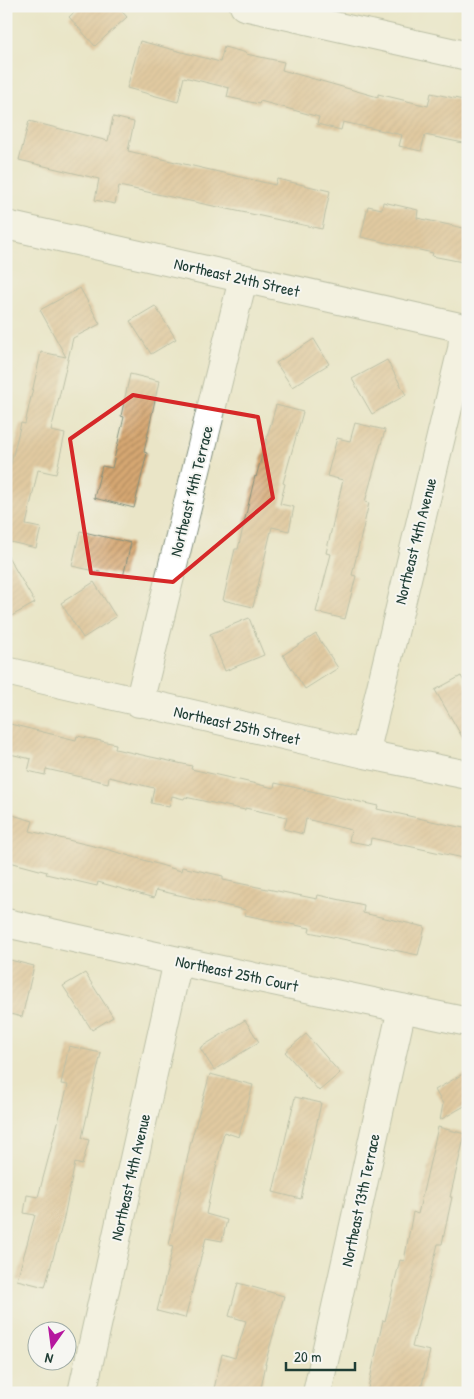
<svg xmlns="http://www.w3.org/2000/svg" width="474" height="1399" viewBox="0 0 474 1399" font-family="'Patrick Hand',sans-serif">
<defs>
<pattern id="building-hatch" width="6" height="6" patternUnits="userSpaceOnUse" patternTransform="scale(1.25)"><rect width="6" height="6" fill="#d6a772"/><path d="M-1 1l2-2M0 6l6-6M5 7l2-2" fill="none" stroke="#ad895e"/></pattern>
</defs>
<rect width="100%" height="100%" fill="#f6f6f2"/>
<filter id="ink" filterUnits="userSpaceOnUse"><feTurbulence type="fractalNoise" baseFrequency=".02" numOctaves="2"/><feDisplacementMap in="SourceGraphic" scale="10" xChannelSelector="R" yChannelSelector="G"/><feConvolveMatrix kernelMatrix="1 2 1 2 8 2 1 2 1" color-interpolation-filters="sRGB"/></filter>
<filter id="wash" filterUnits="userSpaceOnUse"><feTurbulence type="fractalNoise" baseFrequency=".0096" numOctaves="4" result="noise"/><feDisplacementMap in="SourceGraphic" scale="20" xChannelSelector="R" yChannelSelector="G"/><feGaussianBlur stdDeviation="1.12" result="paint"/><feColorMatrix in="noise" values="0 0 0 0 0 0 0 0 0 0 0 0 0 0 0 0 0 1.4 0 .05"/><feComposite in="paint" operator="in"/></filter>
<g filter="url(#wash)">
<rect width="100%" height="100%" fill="#eae5c7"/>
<g id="blocks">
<path fill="url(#building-hatch)" d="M81,6H117L127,17L95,46L69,17Z
M140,41L220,62L224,47L247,53L246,54L284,62L282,70L378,97V94L428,106L431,93L468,101V144L425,135L421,151L399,146L402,135L343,122L341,130L317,124L319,117L260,101L259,104L227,97L229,88L184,77L178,102L127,88Z
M113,117L134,122L128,151L275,185L277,179L330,191L322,229L119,186L115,204L95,200L99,179L19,160L29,121L108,141Z
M383,202L418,210L417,218L468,229V263L432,256L433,253L361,237L368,206L382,209Z
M80,288L100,324L73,338L51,431L65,434L56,474L38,470L26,525L41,528L36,548L6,541V483L21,423L25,424L41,352L66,357L40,310Z
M155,306L176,339L151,354L130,321Z
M314,339L329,364L292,387L276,363Z
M387,360L406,395L372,414L352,379Z
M130,374L159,381L144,452L147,453L134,508L94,498L102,466L112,468L124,417L121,416Z
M276,405L303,412L283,483L285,484L280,504L294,507L289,531L272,527L253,607L223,600L235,549H238L255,476L256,477Z
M355,423L385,430L365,502L369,503L352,575L356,576L345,619L316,612L331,554L326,553L343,480L327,476L337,438L350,441Z
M80,531L131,543L123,577L72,566Z
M6,553L35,603L6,619Z
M94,582L116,617L83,638L61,603Z
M249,618L264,655L225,671L210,634Z
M316,634L338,668L305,689L283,655Z
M461,676L468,688V747L435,690Z
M10,724L76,740L77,736L116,744L115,749L192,766L191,769L274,788L275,783L378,806L377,809L468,829V859L371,838L370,845L349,841L351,830L306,819L303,834L284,829L287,817L245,808V810L185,797L184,799L172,796L169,807L151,803L154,788L109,777L108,783L46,769L45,775L28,771L31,759L6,753V741Z
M6,813L33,821L30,831L106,849L181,871L182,867L223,876V880L317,899L318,895L364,905L363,913L425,927L418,955L309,932L310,928L245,915L246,910L156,890L154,898L98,882L97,886L46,874L47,872L6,861Z
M6,959L34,966L22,1017L6,1013Z
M85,973L113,1017L92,1030L63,986Z
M245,1020L259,1042L214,1070L200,1048Z
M306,1034L340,1073L319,1091L285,1052Z
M69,1046L101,1053L82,1138L89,1140L82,1165L75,1163L63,1222L45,1287L17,1280L35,1215L24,1213L27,1195L38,1197L68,1085L61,1084Z
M468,1071V1104L440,1120L443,1104L435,1090Z
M210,1074L253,1085L239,1137L224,1132L206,1214L227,1220L222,1241L206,1238L185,1318L157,1311L173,1246L169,1245L191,1141Z
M295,1097L321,1103L301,1199L273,1192Z
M438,1127L465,1134L450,1197H452L442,1244H438L412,1347L430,1351L420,1393H367L383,1320L385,1321L400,1260L404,1261L413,1212L418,1214Z
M238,1283L284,1296L265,1364H266L260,1393H213L222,1354L235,1358L246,1321L229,1316Z"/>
</g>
</g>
<g filter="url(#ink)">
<use href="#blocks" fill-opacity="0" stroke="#84917e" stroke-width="1"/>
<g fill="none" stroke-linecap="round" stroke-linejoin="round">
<defs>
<path id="minor" d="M244,6L468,56
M6,225L468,329
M6,671L365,754L468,775
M139,703L243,279
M365,754L462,349L464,329
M6,923L178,961L468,1022
M82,1393L178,961
M317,1393L402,1008"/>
</defs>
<use href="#minor" stroke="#84917e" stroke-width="30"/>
<use href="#minor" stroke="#fff" stroke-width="28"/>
</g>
</g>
<path d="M0 0H474V1399H0ZM133,395L258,417L273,498L173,582L91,573L70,439Z" fill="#eae5c7" fill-opacity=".55" fill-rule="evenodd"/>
<path fill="none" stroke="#d62828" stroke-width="4" stroke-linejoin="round" d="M133,395L258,417L273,498L173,582L91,573L70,439Z"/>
<g text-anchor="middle" stroke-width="4" stroke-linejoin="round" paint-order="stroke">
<g font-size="16" fill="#1f3d34" stroke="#f6f6f2">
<text transform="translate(237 277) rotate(13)" y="6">Northeast 24th Street</text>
<text transform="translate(191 491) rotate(-76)" y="6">Northeast 14th Terrace</text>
<text transform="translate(415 541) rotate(-76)" y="6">Northeast 14th Avenue</text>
<text transform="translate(237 725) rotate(13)" y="6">Northeast 25th Street</text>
<text transform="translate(237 973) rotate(12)" y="6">Northeast 25th Court</text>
<text transform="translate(130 1177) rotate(-77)" y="6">Northeast 14th Avenue</text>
<text transform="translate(360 1200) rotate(-78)" y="6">Northeast 13th Terrace</text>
</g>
</g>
<rect width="474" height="1399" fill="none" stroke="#f6f6f2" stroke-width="25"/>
<g transform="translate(52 1346) rotate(194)"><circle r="24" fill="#f6f6f2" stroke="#a0aca6"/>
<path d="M0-4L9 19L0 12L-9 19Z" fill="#b5179e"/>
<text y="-8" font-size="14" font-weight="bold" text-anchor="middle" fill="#1f3d34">N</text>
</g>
<path d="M286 1362v8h69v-8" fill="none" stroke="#1f3d34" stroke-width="2.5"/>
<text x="294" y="1362" font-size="15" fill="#1f3d34" stroke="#f6f6f2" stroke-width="4" paint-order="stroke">20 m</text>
</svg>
